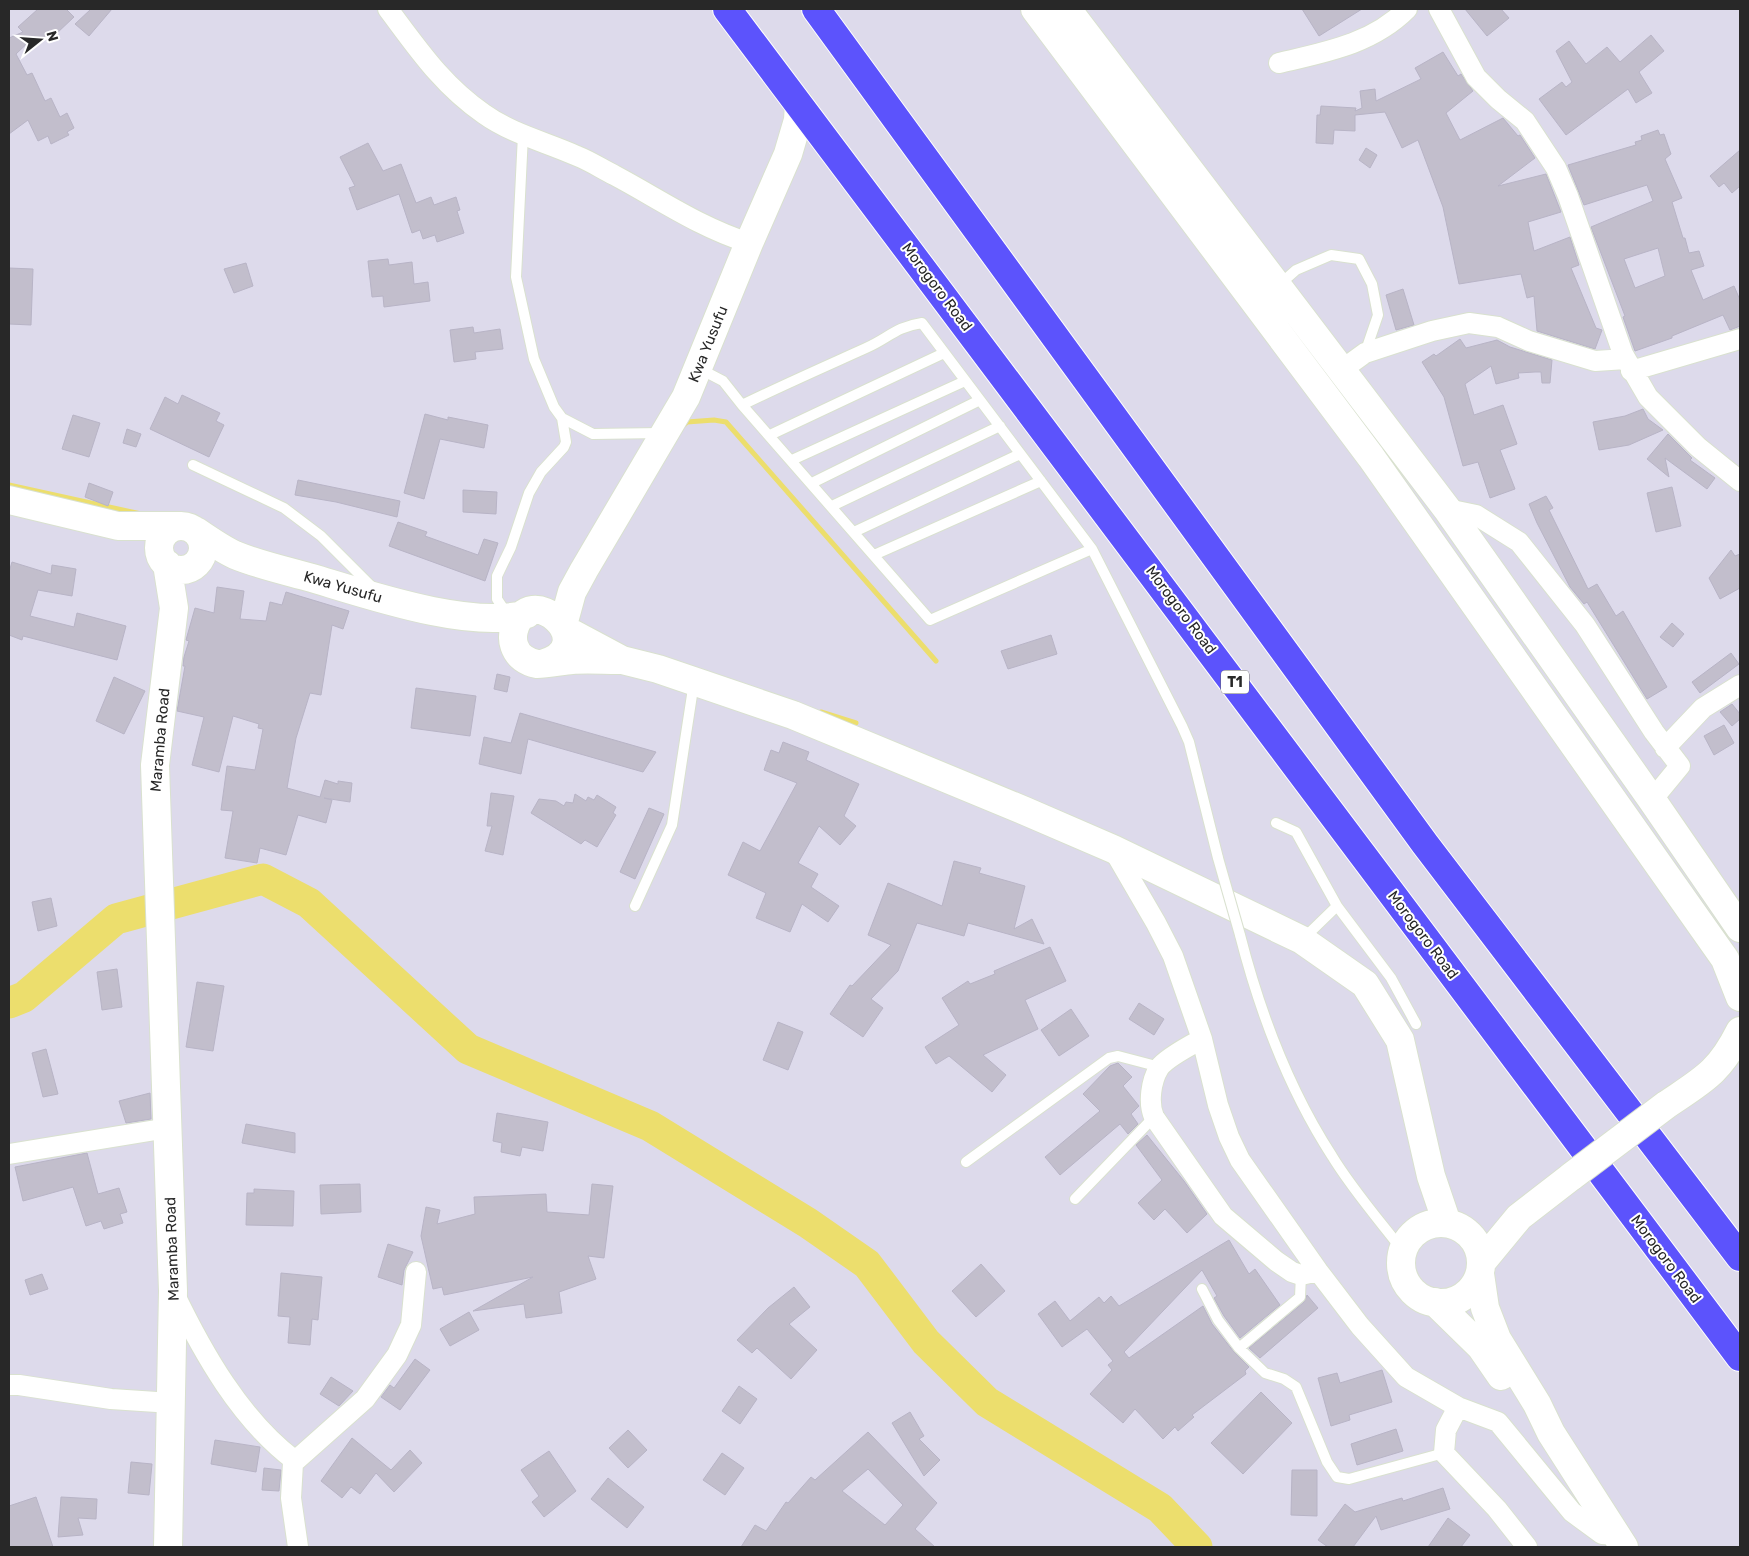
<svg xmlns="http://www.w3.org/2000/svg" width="1749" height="1556" viewBox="0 0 1749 1556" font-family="Rubik,sans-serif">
<rect width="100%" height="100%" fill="#dddaeb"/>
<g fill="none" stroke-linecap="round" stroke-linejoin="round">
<path stroke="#ecde6d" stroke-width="5" d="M684,425L687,422L714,420L726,422L936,661
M9,485L141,514
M821,712L856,723"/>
<path stroke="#ecde6d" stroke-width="31" d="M9,1003L24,997L116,919L263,879L309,903L468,1049L650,1126L808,1223L867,1264L926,1342L987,1402L1160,1508L1197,1547"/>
</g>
<path fill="#c2becc" stroke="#b8b4c6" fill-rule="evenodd" d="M38,9H66L74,17L56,34L52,31L41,41L35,36L16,54L27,75L32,73L45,101L51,98L60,117L67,113L74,128L67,132L69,135L51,144L48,136L38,141L28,120L9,134V38L23,32L18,27Z
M91,9H112L89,36L75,24Z
M1302,9H1362L1319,36Z
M1465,9H1501L1509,18L1487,36Z
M1651,35L1664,51L1639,72L1652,93L1636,103L1628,89L1566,135L1539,99L1562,82L1566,87L1572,82L1556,51L1569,41L1586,64L1607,47L1620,62Z
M1443,52L1458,76L1461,74L1473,91L1446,113L1460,140L1503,118L1518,136L1520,135L1535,158L1498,186L1546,174L1561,212L1528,222L1534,251L1570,237L1579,265L1571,268L1596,328L1602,330L1595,349L1537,331L1534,296L1527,298L1521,274L1459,284L1443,207L1418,140L1402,148L1385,112L1355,115V131L1334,130L1333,144L1316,143L1317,115H1320L1321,106L1356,108L1355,111L1362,108L1360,91L1375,89L1376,101L1421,79L1415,68Z
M1658,130L1660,135L1664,134L1671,154L1665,159L1682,198L1672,202L1683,238H1685L1689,253L1699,251L1704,266L1691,270L1703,300L1734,286L1740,300V326L1730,330L1723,315L1672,336V338L1635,351L1623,317L1625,316L1591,227L1653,201L1647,185L1584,205L1568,165L1636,145L1635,142L1642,140L1641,136ZM1658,248L1665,276L1635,288L1624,259Z
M368,143L383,171L401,164L416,203L431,197L434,205L456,197L460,210L457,211L464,233L437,242L435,235L423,239L420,230L412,233L399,194L357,210L349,188L355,186L340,157Z
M1366,148L1377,155L1370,168L1359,160Z
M1740,150V186L1732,193L1724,183L1719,187L1710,176Z
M388,259L389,265L412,262L414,284L428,282L430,301L384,307L383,296L372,297L368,261Z
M246,263L253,286L234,293L224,269Z
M9,268L33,269L31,325L9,324Z
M1403,289L1414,325L1396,330L1386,295Z
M473,327L474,333L500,329L503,349L475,352L476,359L454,362L450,330Z
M1460,339L1466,348L1497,340L1510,347L1552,360L1550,383H1542L1541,372H1535L1518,373L1519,378L1496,384L1491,366L1465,384L1474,415L1503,405L1517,444L1500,450L1515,489L1490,498L1478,462L1463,466L1444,397L1422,362L1434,354L1436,356Z
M182,395L220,413L216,421L224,425L209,457L150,429L165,397L178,404Z
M1643,409L1648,419L1663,430L1629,445L1599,450L1593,422L1625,416Z
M425,414L448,420V417L488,425L484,448L440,439L424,499L404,493Z
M73,415L100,423L89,457L62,449Z
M127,429L141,434L136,447L123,443Z
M1668,434L1692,458L1690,460L1715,478L1707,489L1665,458L1669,477L1647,459Z
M298,480L400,501L397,517L336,502L295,495Z
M89,483L113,492L108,506L85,497Z
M1672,487L1681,526L1656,532L1647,493Z
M463,490L497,492L496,514L463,512Z
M1546,496L1553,508L1549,510L1588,589L1597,584L1616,616L1623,611L1667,687L1647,699L1587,602L1584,604L1570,587L1537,523L1529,504Z
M398,522L427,532L425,536L478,555L484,539L498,543L485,581L389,546Z
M1731,550L1735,556L1740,554V588L1720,599L1709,578Z
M12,562L51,574L52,565L76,569L72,596L38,590L30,616L74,627L77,613L126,626L117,660L23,636L22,640L9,635V572Z
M217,587L244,591L240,619L266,621L270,602L282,605L286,592L349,611L343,629L332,625L321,695L310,693L296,738L287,788L320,797L325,780L338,784V781L352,783L350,802L324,798L332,800L326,823L298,815L286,855L260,848L257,863L225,858L233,811L221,810L227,766L255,770L263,729L258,728L259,724L233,716L219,772L192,765L204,717L177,711L185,666H183L184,657L189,641L186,640L195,608L214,613Z
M1672,623L1684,634L1673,647L1660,637Z
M1051,635L1057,654L1008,669L1001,651Z
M1731,653L1739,664L1700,693L1692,682Z
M497,674L510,677L507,692L494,689Z
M114,677L145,691L124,734L96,721Z
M416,688L476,696L470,736L411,728Z
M1732,704L1740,714V719L1732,726L1720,712Z
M520,713L656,752L643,772L528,739L521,774L479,764L484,737L511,743Z
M1724,725L1734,743L1714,755L1704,736Z
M783,742L809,752L806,760L859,784L844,816L856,826L840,845L819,826L798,863L818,874L811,887L839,906L828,922L802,904L790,932L756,918L766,893L728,875L743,842L760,851L797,783L764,770L771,750L779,753Z
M491,793L514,796L503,855L485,851L492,826H487Z
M575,794L586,801L588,797L594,800L597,795L616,807L613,813L616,815L597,847L585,840L581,844L531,813L539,799L556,801L564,806L566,802L573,803Z
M649,808L664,814L635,879L620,872Z
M954,861L981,868L979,873L1025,886L1014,929L1032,919L1044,944L968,923L964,936L917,923L898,971L871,999L883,1008L863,1037L830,1014L850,985L852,986L891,945L868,935L888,883L942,906Z
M51,898L57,926L38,931L32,902Z
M1050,947L1066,981L1025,1000L1038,1029L983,1055L1006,1075L992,1092L949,1056L936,1064L925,1047L959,1025L942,998L968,981L970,984L995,974L994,971Z
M117,969L122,1007L102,1010L97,972Z
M197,982L224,986L213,1051L186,1047Z
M1139,1003L1164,1019L1154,1035L1129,1019Z
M1071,1009L1089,1036L1059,1056L1041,1030Z
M778,1022L803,1032L788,1070L763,1060Z
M46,1049L58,1094L43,1097L32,1053Z
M1118,1063L1132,1077L1123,1086L1139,1106L1131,1114L1138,1124L1128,1134L1120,1124L1060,1175L1045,1157L1100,1111L1083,1094L1110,1066Z
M150,1093L151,1119L126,1123L119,1101Z
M497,1113L548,1122L543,1151L522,1147L520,1156L501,1152L502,1143L493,1141Z
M246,1124L295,1133V1153L242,1143Z
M1147,1135L1184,1181L1207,1214L1187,1233L1165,1209L1154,1220L1138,1203L1162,1180L1136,1145Z
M87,1153L98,1194L119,1188L127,1212L120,1214L123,1223L104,1229L101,1221L86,1226L73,1187L23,1201L15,1167Z
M360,1184L361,1212L321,1214L320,1185Z
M592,1184L613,1186L604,1258L588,1256L596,1279L559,1292L562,1313L526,1318L524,1304L473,1311L533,1277L444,1295L442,1287L433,1289L421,1236L426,1207L440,1210L437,1224L475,1214L474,1197L546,1194L547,1212L589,1215Z
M254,1189L294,1191L293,1226L246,1225L247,1193H254Z
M1229,1240L1249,1274L1255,1269L1280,1305L1240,1338L1224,1316L1214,1298L1217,1296L1202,1270L1124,1352L1129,1358L1203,1306L1212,1324L1234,1352L1249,1367L1245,1371L1246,1374L1192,1415L1194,1417L1178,1431L1175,1427L1163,1439L1135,1409L1123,1423L1090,1394L1112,1370L1108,1365L1113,1361L1087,1329L1062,1347L1038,1314L1055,1301L1070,1321L1099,1297L1104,1303L1111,1296L1119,1306Z
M388,1244L413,1252L404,1270L402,1285L378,1277Z
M981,1264L1005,1291L976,1317L952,1291Z
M281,1273L322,1277L318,1320L312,1319L310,1345L288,1343L290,1317L278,1316Z
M42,1274L48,1289L30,1295L25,1280Z
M794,1287L810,1307L789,1324L817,1350L791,1379L757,1348L752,1353L737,1340L768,1308Z
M1307,1295L1318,1308L1260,1358L1249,1348L1304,1302Z
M469,1312L479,1330L450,1346L440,1329Z
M415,1359L430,1370L400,1410L381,1397L390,1385L394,1388Z
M1382,1370L1392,1402L1349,1415L1350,1420L1331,1426L1318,1378L1337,1373L1340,1383Z
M331,1377L353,1391L339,1406L320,1394Z
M739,1386L757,1399L740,1424L722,1411Z
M1261,1392L1292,1423L1243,1474L1211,1443Z
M910,1412L924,1436L919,1439L940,1460L924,1476L892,1423Z
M1396,1429L1403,1451L1357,1465L1351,1444Z
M628,1430L647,1450L628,1468L609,1448Z
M868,1432L937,1503L915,1529L935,1547H741L755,1525L766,1531L786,1502L788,1503L811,1477L815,1480ZM868,1469L903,1505L885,1525L842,1491Z
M352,1438L391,1470L410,1450L422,1463L394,1492L376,1473L360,1494L351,1487L342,1498L321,1481Z
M215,1440L260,1447L256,1472L211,1464Z
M549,1451L576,1491L544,1517L532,1502L539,1496L521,1470Z
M722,1453L744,1468L725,1495L703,1480Z
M131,1462L152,1464L149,1495L128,1493Z
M264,1468L281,1470L279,1491L262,1490Z
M1292,1470H1317V1516L1291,1515Z
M608,1478L644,1507L627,1528L591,1499Z
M1443,1488L1450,1509L1381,1530L1376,1516L1353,1547H1328L1318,1540L1345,1504L1355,1512L1402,1498L1403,1501Z
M36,1497L53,1547H9V1506Z
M61,1497L97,1499L96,1519L78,1518L83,1535L58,1537Z
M1448,1518L1470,1535L1461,1547H1428Z"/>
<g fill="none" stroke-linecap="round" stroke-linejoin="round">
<defs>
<path id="lane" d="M523,135L516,277L534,359L554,407L562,418L593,434L661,433
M1279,285L1296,270L1331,255L1359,259L1372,284L1378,315L1365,353
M698,368L723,381L742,405L930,620L1092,549
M742,405C783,385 824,367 866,348C889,338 895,327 922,323L1092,549L1182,726L1189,742L1218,858
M770,435L944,353
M792,460L965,381
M193,465L284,508L321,536L375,590
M812,483L980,400
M832,506L1000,426
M854,532L1020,454
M874,555L1041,481
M507,614L497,599V576L511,547L529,493L541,472L564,447L566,442L562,418
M1276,823L1296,832L1337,906L1302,940
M635,906L672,825L694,682
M1337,906L1391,978L1416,1024
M1240,935C1260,1013 1288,1088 1332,1156C1352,1189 1379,1220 1403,1251
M966,1162L1109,1058L1118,1056L1160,1067
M1075,1199L1154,1117
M1202,1289L1218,1320L1239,1348L1265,1373L1284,1379L1296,1387L1327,1462L1337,1477L1349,1479L1444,1453
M1239,1348L1300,1297L1301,1275"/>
<path id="street" d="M388,9C418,49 442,85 484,114C512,134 546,142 577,156C590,161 602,169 614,175C661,200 697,226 749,243
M1439,9L1476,77L1498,99L1525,121L1556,168L1568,196L1623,354L1648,397L1698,447L1740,481
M1279,63C1326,52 1372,44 1407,9
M1343,369L1365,353L1432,331L1469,323L1498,327L1529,341L1595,361L1626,359
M1631,371L1740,339
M1447,509L1476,515L1519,542L1585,625L1654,732L1680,766L1652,800
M1665,748L1703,708L1740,685
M1113,849L1156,923L1173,956L1202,1039L1218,1105L1229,1137L1240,1160L1318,1271L1360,1326L1406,1377L1458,1407L1498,1422L1572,1512L1602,1534L1617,1535
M1202,1039C1191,1045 1166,1058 1159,1068C1151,1081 1148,1103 1154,1117L1223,1216L1276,1261L1292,1272L1301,1275L1318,1271
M9,1154L168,1128
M174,1293C203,1353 240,1419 294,1460
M9,1385H19L111,1399L172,1403
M1458,1407L1446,1430L1444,1453L1497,1509L1527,1547
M298,1547L291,1498L293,1463L365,1399L397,1355L411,1325L416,1272"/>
<path id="secondary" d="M1035,9L1371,457L1725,959L1740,997
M1067,9L1447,509L1652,800L1740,928
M9,500L118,526H180
M159 548a22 22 0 1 1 44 0a22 22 0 1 1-44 0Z
M196,531C209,540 222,549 235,555C259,565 287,571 312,578C369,595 471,630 527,614
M167,564L174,608L155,765L173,1291L168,1547
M563,625L572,592L584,570L686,397L749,243L788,154L798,120L799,104
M564,629L622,660L658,669L793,715L1025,811L1113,849L1302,940L1365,984L1400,1040L1431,1176L1447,1223
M545,663C603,643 528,577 514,630C511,641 515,652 523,658C527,661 532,663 537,664C548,664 561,661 572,660C587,659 603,660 618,660
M1666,1105C1703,1080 1719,1073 1740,1031
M1401 1263a40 40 0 1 1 80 0a40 40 0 1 1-80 0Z
M1481,1263L1519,1217L1572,1176
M1480,1274L1485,1308L1497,1339L1537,1404L1551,1433L1624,1547
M1435,1302L1481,1347L1501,1376"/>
<path id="highway" d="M727,9L1740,1357
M816,9L1425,844L1740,1257"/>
</defs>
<use href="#lane" stroke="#d9e1cf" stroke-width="12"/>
<use href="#street" stroke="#d9e1cf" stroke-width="22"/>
<use href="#secondary" stroke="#d9e1cf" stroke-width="30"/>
<use href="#highway" stroke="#fff" stroke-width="30"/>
<use href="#lane" stroke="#fff" stroke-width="10"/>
<use href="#street" stroke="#fff" stroke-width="20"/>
<use href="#secondary" stroke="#fff" stroke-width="28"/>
<use href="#highway" stroke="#5c53fc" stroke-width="28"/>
<defs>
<path id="lane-bridge" d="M1218,858L1240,935"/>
<path id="secondary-bridge" d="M1572,1176L1666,1105"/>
</defs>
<use href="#lane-bridge" stroke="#d9e1cf" stroke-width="12" stroke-linecap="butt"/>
<use href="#secondary-bridge" stroke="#d9e1cf" stroke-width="30" stroke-linecap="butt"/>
<use href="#lane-bridge" stroke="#fff" stroke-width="10"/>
<use href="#secondary-bridge" stroke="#fff" stroke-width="28"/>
</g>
<g text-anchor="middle" stroke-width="4" stroke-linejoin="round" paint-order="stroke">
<rect fill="#fff" stroke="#686868" stroke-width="1" x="1221" y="670.5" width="28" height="23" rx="4"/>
<g font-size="14" font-weight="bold" fill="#282828">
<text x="1235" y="687">T1</text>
</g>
<g font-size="15" fill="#282828" stroke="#fff">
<text transform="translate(937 287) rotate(53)" y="5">Morogoro Road</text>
<text transform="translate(708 344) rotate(-68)" y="5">Kwa Yusufu</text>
<text transform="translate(343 587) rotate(16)" y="5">Kwa Yusufu</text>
<text transform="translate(1181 610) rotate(53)" y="5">Morogoro Road</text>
<text transform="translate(160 740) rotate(-85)" y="5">Maramba Road</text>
<text transform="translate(1423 935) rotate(53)" y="5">Morogoro Road</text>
<text transform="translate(172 1249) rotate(-92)" y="5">Maramba Road</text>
<text transform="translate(1666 1259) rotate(53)" y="5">Morogoro Road</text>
</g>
</g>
<rect width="1749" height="1556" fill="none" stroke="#282828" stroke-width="20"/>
<g transform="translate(40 40) rotate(73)" stroke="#ffffff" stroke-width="4" paint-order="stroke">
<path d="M0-4L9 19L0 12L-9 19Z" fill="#282828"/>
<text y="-8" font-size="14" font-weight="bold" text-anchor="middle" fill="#282828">N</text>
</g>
</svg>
